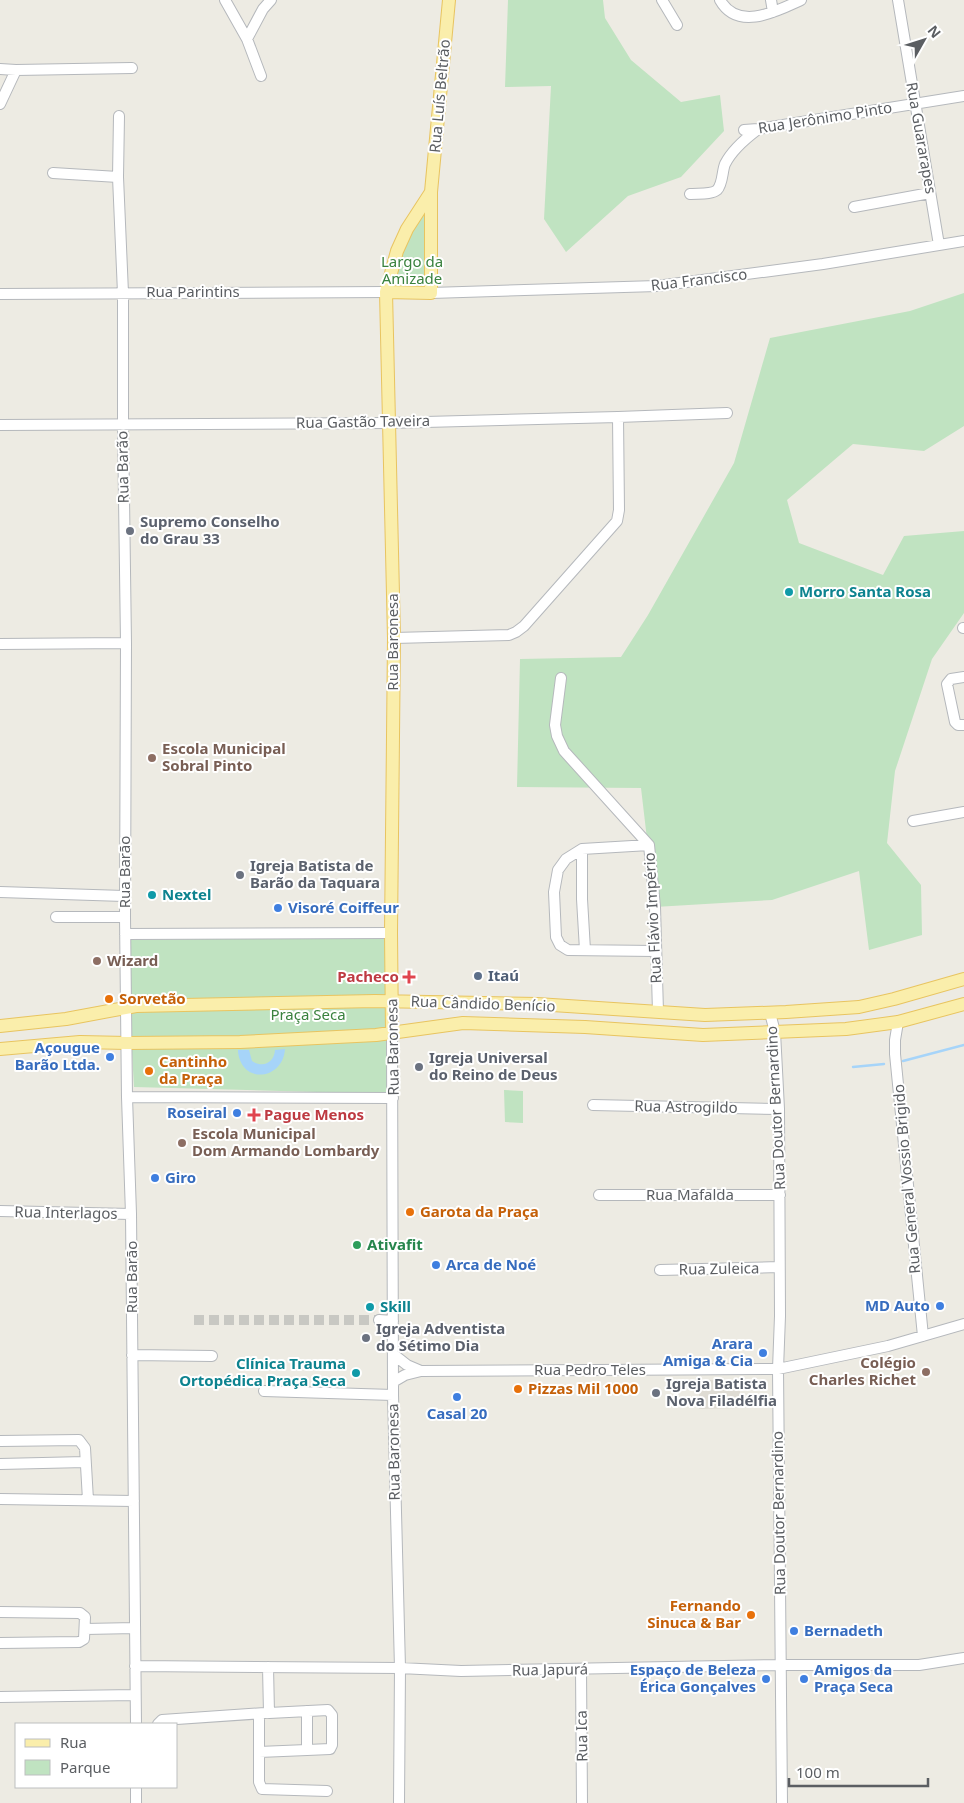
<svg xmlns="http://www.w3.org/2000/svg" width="964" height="1803" viewBox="0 0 964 1803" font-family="'Noto Sans',sans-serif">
<rect width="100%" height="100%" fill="#edebe3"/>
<path fill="#dfdcd4" d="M699,1380H740V1408L699,1409Z"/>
<path fill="#c0e3c1" d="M508,0H603L605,18L631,60L681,102L720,95L724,131L681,177L628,196L566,252L544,219L551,86L505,87Z
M431,192V293L386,292L397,251Z
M964,293V426L924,451L853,444L787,500L799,543L883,575L904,536L964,531V613L932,659L895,771L887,843L921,885L922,935L869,950L859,871L772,900L655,907L641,788L517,787L520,659L621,657L648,615L734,463L770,338L910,311Z
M386,937L385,1015L388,1094L134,1087L130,1016L127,940Z
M504,1090L523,1091V1123L505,1122Z"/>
<path fill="#a6d4f9" d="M285,1049C283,1080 242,1085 238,1052V1050H249L252,1061C263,1068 274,1063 275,1050Z"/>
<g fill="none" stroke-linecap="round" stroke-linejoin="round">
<path stroke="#a6d4f9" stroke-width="2.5" d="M903,1061L964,1045
M853,1067L884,1064"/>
<path stroke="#c8c8c3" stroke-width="10" stroke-dasharray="10 5" stroke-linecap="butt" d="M194,1320H379"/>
<defs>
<path id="minor" d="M225,0L247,39L263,9L271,0
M662,0L677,25
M720,0C738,32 777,11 801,0
M771,0L773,12
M898,0L939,245
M247,39L261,76
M0,69L16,70L132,68
M0,104L16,70
M119,116L118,177L123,293V425L126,643L125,917L127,1097L131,1214L136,1724
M744,130L758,129L964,96
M53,173L118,177
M690,194C697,193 711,195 717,190C723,184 722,171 725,164C732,150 745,139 757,130
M854,207L930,193
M431,293L657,286L823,264L964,241
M0,294L386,292
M0,425L388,423L618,417L727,413
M963,628H964
M394,638L509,635L516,632L524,626L617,521L619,510L618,417
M0,644L126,643
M964,677L951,679L947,684L955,722L958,725H964
M561,678L555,725L557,736L564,751L649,845L655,907L658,1012
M913,821L964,812
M649,845L582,849L566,859L558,870L554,892L556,937L560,945L568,950L655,951
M582,849V899L585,950
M0,892L124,896
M56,917H125
M125,934L391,933
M770,1013L775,1032L779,1109L780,1316L778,1369L782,1803
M898,1022L895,1040V1054L923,1336
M392,1033L393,1395L400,1668L399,1803
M127,1097L393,1098
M593,1105L779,1109
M599,1195H780
M0,1211L131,1214
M660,1270L779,1267
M379,1320L393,1321
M393,1354L407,1365L421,1371
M132,1355L212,1356
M393,1382L405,1375L421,1371L778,1369L888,1346L964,1324
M264,1391L393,1395
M0,1441L79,1440L85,1448L88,1500
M0,1464L85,1462
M0,1499L134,1501
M0,1612L80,1613L85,1617L84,1639L79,1642L0,1643
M85,1629L135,1628
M135,1666L400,1668L461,1671L780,1665H919L964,1658
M268,1667L269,1713L328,1710L332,1715V1745L330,1749L307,1750V1711
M581,1669L582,1803
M0,1697L135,1695
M259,1714V1782L262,1789L327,1791
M158,1724L162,1720L265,1713
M259,1752L307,1750
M136,1787V1803"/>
<path id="major" d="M386,292L431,293V192L449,0
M0,1026L66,1019L136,1006L375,1001L537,1004L705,1015L786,1012L859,1007L894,999L964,979
M392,1033L391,933L394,638L386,292L397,251L407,229L431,192
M0,1049L80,1042L127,1043L240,1042L376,1035L463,1023L585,1027L703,1035L846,1029L898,1022L964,1004"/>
</defs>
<use href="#minor" stroke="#b5b8bc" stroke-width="12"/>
<use href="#major" stroke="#e8c460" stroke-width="14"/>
<use href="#minor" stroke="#fff" stroke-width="10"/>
<use href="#major" stroke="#faeeab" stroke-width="12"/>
</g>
<g fill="#6b7280" stroke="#fff" stroke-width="2">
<circle cx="130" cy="531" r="5"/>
<circle cx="240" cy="875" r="5"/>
<circle cx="419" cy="1067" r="5"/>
<circle cx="366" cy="1338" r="5"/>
<circle cx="656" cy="1393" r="5"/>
</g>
<g fill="#0f9aa8" stroke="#fff" stroke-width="2">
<circle cx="789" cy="592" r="5"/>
<circle cx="152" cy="895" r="5"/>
<circle cx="370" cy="1307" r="5"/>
<circle cx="356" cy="1373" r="5"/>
</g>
<g fill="#8d6e63" stroke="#fff" stroke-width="2">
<circle cx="152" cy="758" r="5"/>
<circle cx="97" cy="961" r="5"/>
<circle cx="182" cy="1143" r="5"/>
<circle cx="926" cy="1372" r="5"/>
</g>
<g fill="#3f7fe0" stroke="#fff" stroke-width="2">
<circle cx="278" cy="908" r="5"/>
<circle cx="110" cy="1057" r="5"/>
<circle cx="237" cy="1113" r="5"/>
<circle cx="155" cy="1178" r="5"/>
<circle cx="436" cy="1265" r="5"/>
<circle cx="940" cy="1306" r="5"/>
<circle cx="763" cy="1353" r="5"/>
<circle cx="457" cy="1397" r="5"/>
<circle cx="794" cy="1631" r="5"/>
<circle cx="766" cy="1679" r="5"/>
<circle cx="804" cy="1679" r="5"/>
</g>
<circle fill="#5c6f8a" stroke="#fff" stroke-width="2" cx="478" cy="976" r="5"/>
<g fill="#e0444e" stroke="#fff" stroke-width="2">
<path d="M406.5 969.5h5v5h5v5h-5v5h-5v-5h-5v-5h5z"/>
<path d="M251.5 1107.5h5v5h5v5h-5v5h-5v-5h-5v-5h5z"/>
</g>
<g fill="#e8710a" stroke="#fff" stroke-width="2">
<circle cx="109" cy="999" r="5"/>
<circle cx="149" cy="1071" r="5"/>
<circle cx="410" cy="1212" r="5"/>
<circle cx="518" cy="1389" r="5"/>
<circle cx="751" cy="1615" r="5"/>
</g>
<circle fill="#2e9e5b" stroke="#fff" stroke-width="2" cx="357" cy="1245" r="5"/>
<g text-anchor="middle" stroke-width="4" stroke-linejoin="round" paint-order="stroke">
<g font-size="15" fill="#5b5e62" stroke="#fff">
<text transform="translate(440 96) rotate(-85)" y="5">Rua Luís Beltrão</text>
<text transform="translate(825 118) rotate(-9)" y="5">Rua Jerônimo Pinto</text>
<text transform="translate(921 138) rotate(80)" y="5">Rua Guararapes</text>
<text transform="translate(699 280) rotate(-7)" y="5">Rua Francisco</text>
<text x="193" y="297">Rua Parintins</text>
<text transform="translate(363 422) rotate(-1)" y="5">Rua Gastão Taveira</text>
<text transform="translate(123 467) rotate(-91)" y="5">Rua Barão</text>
<text transform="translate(393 642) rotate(-90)" y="5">Rua Baronesa</text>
<text transform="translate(125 872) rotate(-90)" y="5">Rua Barão</text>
<text transform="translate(653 918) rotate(-93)" y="5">Rua Flávio Império</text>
<text transform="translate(483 1004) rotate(2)" y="5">Rua Cândido Benício</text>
<text transform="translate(393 1047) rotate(-91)" y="5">Rua Baronesa</text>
<text transform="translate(686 1107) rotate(1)" y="5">Rua Astrogildo</text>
<text transform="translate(776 1108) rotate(-93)" y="5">Rua Doutor Bernardino</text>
<text transform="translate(907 1179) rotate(-95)" y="5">Rua General Vossio Brigido</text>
<text x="690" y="1200">Rua Mafalda</text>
<text transform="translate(66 1213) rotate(1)" y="5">Rua Interlagos</text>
<text transform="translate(719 1269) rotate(-1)" y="5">Rua Zuleica</text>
<text transform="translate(132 1277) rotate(-90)" y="5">Rua Barão</text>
<text x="590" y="1375">Rua Pedro Teles</text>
<text transform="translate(394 1452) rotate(-91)" y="5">Rua Baronesa</text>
<text transform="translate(779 1513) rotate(-91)" y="5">Rua Doutor Bernardino</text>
<text transform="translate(550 1670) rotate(-1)" y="5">Rua Japurá</text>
<text transform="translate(582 1736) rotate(-91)" y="5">Rua Ica</text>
</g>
<g font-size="15" fill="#3a823e" stroke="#fff">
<text x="412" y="267">Largo da<tspan x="412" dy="17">Amizade</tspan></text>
<text x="308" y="1020">Praça Seca</text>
</g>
<g font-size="15" font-weight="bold" fill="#5b616d" stroke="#fff" text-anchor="start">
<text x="140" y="527">Supremo Conselho<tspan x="140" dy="17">do Grau 33</tspan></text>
<text x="250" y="871">Igreja Batista de<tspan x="250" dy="17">Barão da Taquara</tspan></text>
<text x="429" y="1063">Igreja Universal<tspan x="429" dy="17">do Reino de Deus</tspan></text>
<text x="376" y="1334">Igreja Adventista<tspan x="376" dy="17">do Sétimo Dia</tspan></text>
<text x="666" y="1389">Igreja Batista<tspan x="666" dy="17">Nova Filadélfia</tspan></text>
</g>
<g font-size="15" font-weight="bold" fill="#0d838f" stroke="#fff" text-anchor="start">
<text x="799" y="597">Morro Santa Rosa</text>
<text x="162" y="900">Nextel</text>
<text x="380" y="1312">Skill</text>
<text x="346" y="1369" text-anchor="end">Clínica Trauma<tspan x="346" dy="17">Ortopédica Praça Seca</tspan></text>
</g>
<g font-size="15" font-weight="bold" fill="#785e54" stroke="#fff" text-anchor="start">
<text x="162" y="754">Escola Municipal<tspan x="162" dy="17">Sobral Pinto</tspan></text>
<text x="107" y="966">Wizard</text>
<text x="192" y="1139">Escola Municipal<tspan x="192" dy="17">Dom Armando Lombardy</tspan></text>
<text x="916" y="1368" text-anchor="end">Colégio<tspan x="916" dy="17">Charles Richet</tspan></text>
</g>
<g font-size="15" font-weight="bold" fill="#366cbe" stroke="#fff" text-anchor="start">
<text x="288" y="913">Visoré Coiffeur</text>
<text x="100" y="1053" text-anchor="end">Açougue<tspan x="100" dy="17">Barão Ltda.</tspan></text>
<text x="227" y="1118" text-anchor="end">Roseiral</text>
<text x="165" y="1183">Giro</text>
<text x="446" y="1270">Arca de Noé</text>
<text x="930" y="1311" text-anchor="end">MD Auto</text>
<text x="753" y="1349" text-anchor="end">Arara<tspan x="753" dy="17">Amiga &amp; Cia</tspan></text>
<text x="457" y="1419" text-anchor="middle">Casal 20</text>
<text x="804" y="1636">Bernadeth</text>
<text x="756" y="1675" text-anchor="end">Espaço de Beleza<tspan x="756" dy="17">Érica Gonçalves</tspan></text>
<text x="814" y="1675">Amigos da<tspan x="814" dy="17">Praça Seca</tspan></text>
</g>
<g font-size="15" font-weight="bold" fill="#4e5e75" stroke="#fff" text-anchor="start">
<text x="488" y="981">Itaú</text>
</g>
<g font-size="15" font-weight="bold" fill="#be3a42" stroke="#fff" text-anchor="end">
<text x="399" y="982">Pacheco</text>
<text x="264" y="1120" text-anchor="start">Pague Menos</text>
</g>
<g font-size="15" font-weight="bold" fill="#c56008" stroke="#fff" text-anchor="start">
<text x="119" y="1004">Sorvetão</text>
<text x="159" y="1067">Cantinho<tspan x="159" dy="17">da Praça</tspan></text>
<text x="420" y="1217">Garota da Praça</text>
<text x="528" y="1394">Pizzas Mil 1000</text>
<text x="741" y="1611" text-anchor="end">Fernando<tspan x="741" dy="17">Sinuca &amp; Bar</tspan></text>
</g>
<g font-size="15" font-weight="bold" fill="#27864d" stroke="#fff" text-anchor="start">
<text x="367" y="1250">Ativafit</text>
</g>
</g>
<rect x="15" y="1723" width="162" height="65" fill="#ffffff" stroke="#bdbfc0"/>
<rect x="25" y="1739" width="25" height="8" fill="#faeeab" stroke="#bdbfc0"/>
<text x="60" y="1748" font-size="15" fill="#5b5e62">Rua</text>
<rect x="25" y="1760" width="25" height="15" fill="#c0e3c1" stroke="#bdbfc0"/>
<text x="60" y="1773" font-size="15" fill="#5b5e62">Parque</text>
<g transform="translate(924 40) rotate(51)" stroke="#ffffff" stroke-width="4" paint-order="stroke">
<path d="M0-4L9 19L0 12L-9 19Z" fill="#5b5e62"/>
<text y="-8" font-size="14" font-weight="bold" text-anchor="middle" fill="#5b5e62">N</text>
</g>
<path d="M789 1778v8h139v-8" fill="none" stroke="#5b5e62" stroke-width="2.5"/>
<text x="796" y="1778" font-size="15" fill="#5b5e62" stroke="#ffffff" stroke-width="4" paint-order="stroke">100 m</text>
</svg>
